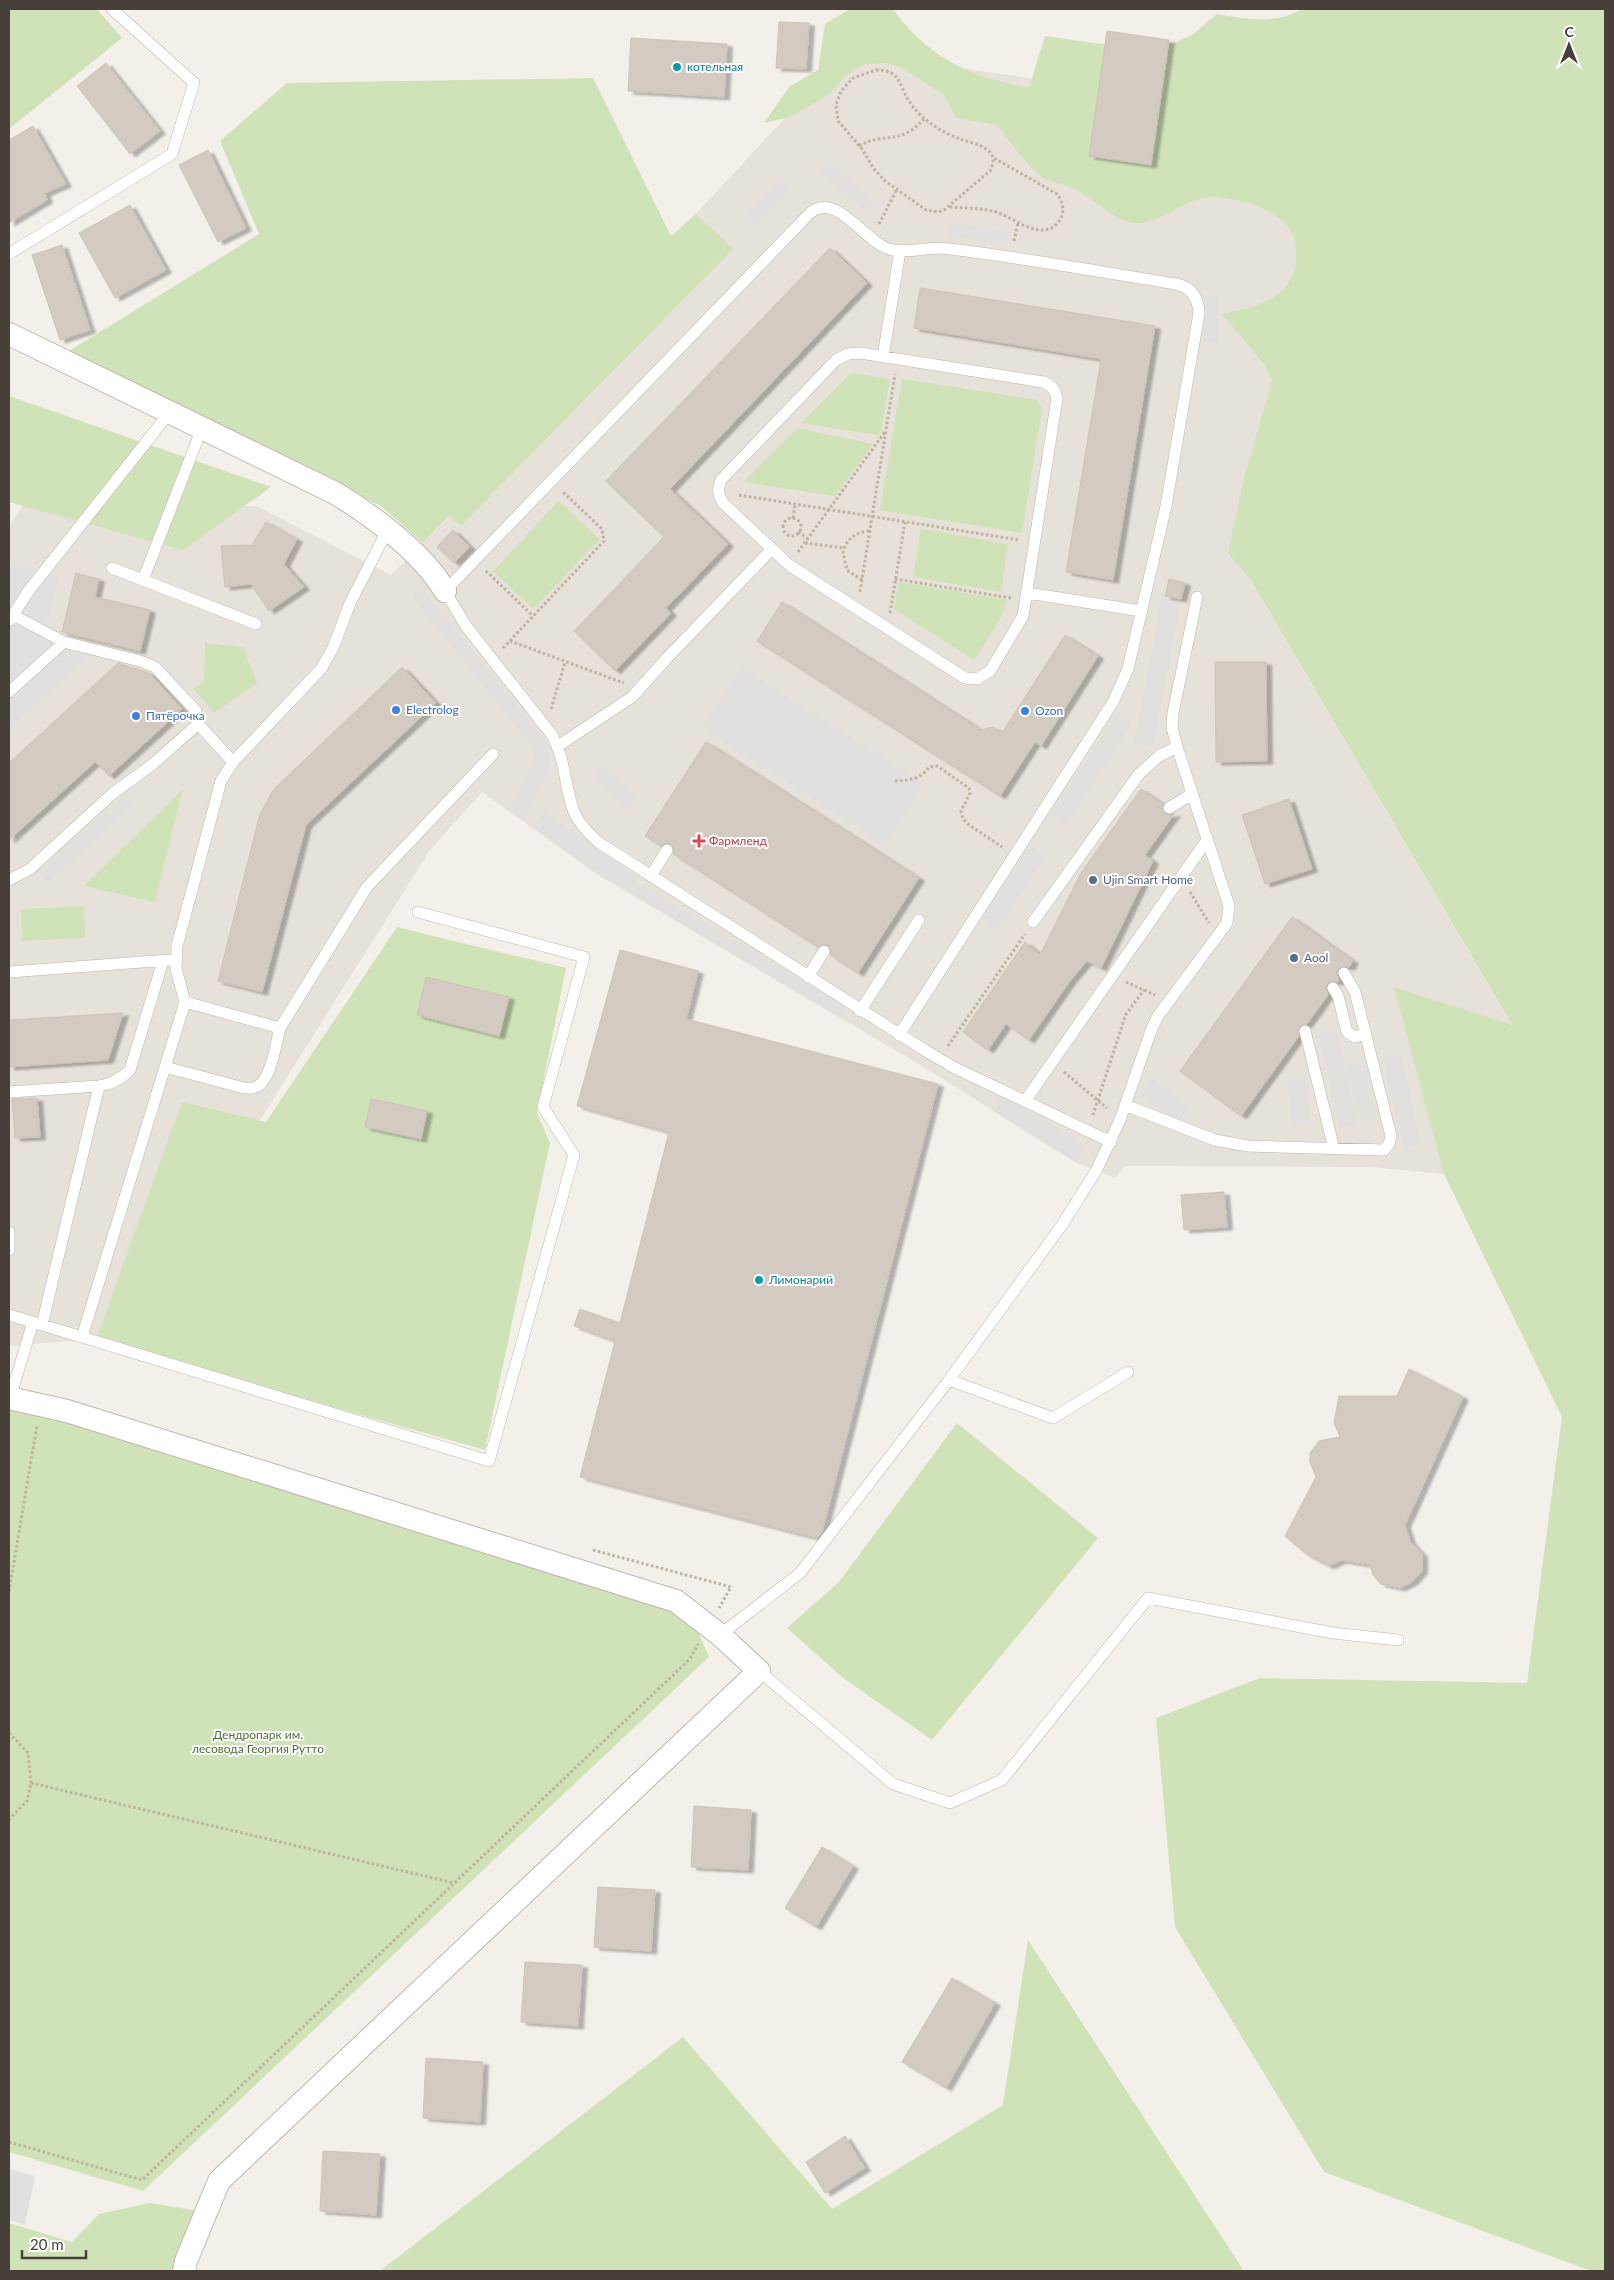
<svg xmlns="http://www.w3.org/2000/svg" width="1614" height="2280" viewBox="0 0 1614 2280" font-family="Lato,sans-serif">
<defs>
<filter id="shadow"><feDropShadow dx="5.5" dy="3" stdDeviation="1" flood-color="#0004"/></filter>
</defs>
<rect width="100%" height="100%" fill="#f3f0ea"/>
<path fill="#e6e1d9" d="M847,51L1356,127L1251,580L1512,1026L1444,1174L1372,1167L1125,1166L1115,1178L1075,1162L927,1069L597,874L482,792L430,850L124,1336L9,1346V525L24,505L256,506L391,575L450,516L461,526L732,250L696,214Z"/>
<path fill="#d0e2b8" d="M9,9H97L122,38L9,129Z
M850,9H893C928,58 971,77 1029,88L1045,36L1101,44L1158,47L1177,42L1193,34L1217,14C1246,19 1275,25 1302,9H1605V2271H1591L1324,2172L1175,1927L1156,1718L1260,1678L1527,1683L1562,1417L1444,1174L1394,987L1512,1025L1251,580L1228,553L1243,482L1272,381L1265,365L1222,314C1240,310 1259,307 1276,296C1287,289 1295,274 1296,261C1296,252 1297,240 1292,232C1276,207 1241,199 1214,197C1181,195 1153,237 1118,218C1102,209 1088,194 1070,187C1059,182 1049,183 1039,175C1023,161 1010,141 997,125L956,118L944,95L904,69L887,63L864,64L847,75L828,95L790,117L764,123L789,87L818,70L825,24Z
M593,78L671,236L696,214L733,249L461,526L449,516L423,543L381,506L69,351L259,234L220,141L287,83Z
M851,373L890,379L881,431L878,435L801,423Z
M902,379L1037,400L1042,409L1022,533L880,510Z
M9,396L271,487L183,550L9,502Z
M797,428L873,444L835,496L744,482Z
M559,501L600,540L533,609L493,571Z
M921,529L1008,544L1001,592L913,577Z
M899,582L1007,600L1001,618L974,660L894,609Z
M205,643L243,647L257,683L214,713L194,689L204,680Z
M183,789L155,902L84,886Z
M84,906L85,938L22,941L21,909Z
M397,927L566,968L537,1113L550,1143L485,1450L96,1340L182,1102L266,1122Z
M9,1409L64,1422L691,1616L709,1657L143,2191L9,2152Z
M957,1423L1098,1538L932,1740L842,1677L787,1628L839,1582Z
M1028,1940L1244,2271H380L683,2037L832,2209L1003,2105Z
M149,2203L200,2211L182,2271H9V2223L72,2242L99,2214Z"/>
<path fill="#e2e0de" d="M828,161L874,202L865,212L819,171Z
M780,180L790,190L756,224L746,215Z
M949,222L1009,232L1007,245L947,235Z
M1203,296H1218L1219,342L1205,343Z
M12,563L60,576L48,620L49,627L56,635L100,645L9,729V568Z
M422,589L547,743L550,757L548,771L523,821L509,811L533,762L535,755L533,747L412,597Z
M1162,597L1181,601L1153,747L1134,744Z
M741,667L924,784L885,845L702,728Z
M1116,714L1132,724L1066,825L1050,815Z
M602,765L637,799L627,809L592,775Z
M124,795L133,805L48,883L38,872Z
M544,811L639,878L636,883L847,1007L840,1018L597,874L532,827Z
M1030,846L1046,856L997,931L981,921Z
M1336,1028L1358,1123L1339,1128L1318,1032Z
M1400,1051L1421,1144L1403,1148L1382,1055Z
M1365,1058L1378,1118L1360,1122L1346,1063Z
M1153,1079L1191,1108L1179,1123L1141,1094Z
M1306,1079L1311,1123L1292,1126L1287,1081Z
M1001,1093L1085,1146L1075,1162L990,1109Z
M9,2169L35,2176L25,2225L9,2220Z"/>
<path fill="#d3cbc1" stroke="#cdc3b5" filter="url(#shadow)" d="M779,22L809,23L806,69L776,68Z
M1107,31L1169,40L1151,165L1089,156Z
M631,38L727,44L724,97L628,91Z
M106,63L160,131L130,154L77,86Z
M33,126L66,184L45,193L47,200L9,223V140Z
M208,150L246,228L218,242L179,165Z
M130,205L166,270L115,298L79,233Z
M62,245L90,330L60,340L32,255Z
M830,248L867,283L670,489L728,544L666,608L671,613L615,671L574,631L664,537L606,481Z
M920,288L1155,326L1113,580L1066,572L1101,359L914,328Z
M266,522L297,539L284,564L304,587L269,611L251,584L225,587L221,546L252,545Z
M453,530L470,547L454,563L437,547Z
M76,573L99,579L95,597L150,610L140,651L62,632Z
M1169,579L1185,583L1181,599L1165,596Z
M782,602L981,730L993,727L1002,733L1065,635L1098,656L1041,746L1035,742L1000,796L757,641Z
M1215,662H1266L1267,761L1216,762Z
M118,663L149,673L182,709L109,776L95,762L9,840V763Z
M402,667L436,703L306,825L262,992L218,981L260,814L274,789Z
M706,742L919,878L858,973L830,955L831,951L828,945L824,944L818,947L673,854L674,850L671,844L667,843L661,846L645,836Z
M1141,789L1163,804L1162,809L1165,814L1170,815L1175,813L1145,855L1153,861L1101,968L1087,961L1070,981L1029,1040L1006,1024L988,1050L963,1032L1025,942L1040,955L1081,873Z
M1289,799L1312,869L1265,884L1242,815Z
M1292,917L1353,961L1349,967L1344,966L1338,969L1337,974L1339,980L1338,982L1332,981L1327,984L1326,989L1328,995L1307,1024L1300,1026L1299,1036L1241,1116L1180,1071Z
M620,950L698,971L686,1019L938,1084L822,1532L817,1538L580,1477L615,1341L574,1326L580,1309L620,1323L669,1132L577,1106Z
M426,977L509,997L499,1036L417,1015Z
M123,1013L108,1060L9,1067V1020Z
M37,1098L40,1137L15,1138L12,1099Z
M371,1099L427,1111L421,1139L365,1127Z
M1224,1192L1227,1227L1184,1230L1181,1195Z
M1409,1369L1463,1397L1405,1525L1410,1541L1422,1554V1571L1412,1582L1400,1588L1381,1584L1373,1575L1370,1565L1341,1560L1329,1566L1307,1555L1285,1536L1316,1477L1310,1462V1453L1319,1441L1340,1437L1334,1423L1339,1396H1397Z
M694,1806L751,1810L748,1870L691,1867Z
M822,1847L853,1866L816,1927L785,1908Z
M598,1887L655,1890L651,1951L594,1947Z
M525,1962L582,1965L578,2026L521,2022Z
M952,1978L995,2003L946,2088L902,2062Z
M426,2058L483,2062L480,2122L423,2118Z
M845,2136L865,2168L825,2193L806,2162Z
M323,2151L380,2154L376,2215L320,2211Z"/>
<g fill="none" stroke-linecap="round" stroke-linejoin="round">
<defs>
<path id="service" d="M9,254L172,154L194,83L112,9
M860,353L1043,382C1051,385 1055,389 1057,398L1023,616L990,671L977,679L965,678L789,565L723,503C718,495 717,489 721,480L836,360L848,354Z
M883,357L900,251
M112,568L256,624
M143,580L202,428
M1028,593L1141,611
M10,620L27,593L170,412
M9,692L64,642
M198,724L233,762
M558,746L632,697L667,658L771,550
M1169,808L1192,794
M651,876L667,850
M9,880L30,869L112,794L153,764L198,724L196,711L155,667L140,661L64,642L13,615
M1033,922L1139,774L1159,756L1177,747
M9,972L169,960
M808,977L824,951
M1333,988L1338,996L1347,1032L1355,1037L1365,1034
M185,1002L280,1028L367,887L493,754
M860,1011L919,920
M1305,1031L1334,1149
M899,1035L1113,702L1128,669L1166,506L1199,313C1198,297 1191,287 1176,284C1101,272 1026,258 950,249C932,246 912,253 893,250C866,246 838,190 810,213L445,591L466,626L552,735C566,760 564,786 574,812C579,824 588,833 598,842L926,1051L955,1068L1111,1142
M165,1067L244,1088C248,1088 253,1089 256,1087C271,1081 276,1043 280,1028
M9,1092L99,1086C112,1084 121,1079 130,1070L163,961
M1025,1101L1207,840
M1125,1105L1215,1140L1248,1146L1384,1150L1389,1144L1391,1136L1355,992L1344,973
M9,1232V1250
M9,1315L82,1337L185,1002L176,969L177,946L221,781L233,762L321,669L333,648L350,603L387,531
M42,1325L99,1086
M82,1337L489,1461L574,1155L543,1107L584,957L418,912
M949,1380L1062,1225L1096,1171L1120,1120L1152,1028L1158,1016L1227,923L1229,906L1177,747L1172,727L1173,713L1197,597
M10,1398L33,1322
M720,1635L800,1573L949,1380L1053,1418L1128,1372
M759,1671L893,1784L950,1803L1002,1780L1148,1598L1333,1633L1398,1640"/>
<path id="minor" d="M9,334L335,493C373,516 423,553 445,591
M9,1398L67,1411L676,1601L720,1635L759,1671L219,2181L186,2261L184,2271"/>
</defs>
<use href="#service" stroke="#bdb7ad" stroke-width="12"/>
<use href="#minor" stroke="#bdb7ad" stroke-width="24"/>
<path stroke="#bdb2a0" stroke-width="3" stroke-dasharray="2.5 2.5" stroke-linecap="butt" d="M876,70C901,70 898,84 909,101C916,112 925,120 936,127C943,132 952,136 960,139C975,144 1002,148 990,171L944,210L939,212L926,210L885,181L874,169L862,149L838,121L836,105L841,91L853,78Z
M859,146C884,131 899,147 924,119
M950,207C964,208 979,208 993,211C1013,216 1043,245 1060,220C1065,211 1063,202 1057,194L994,158
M879,224L897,189
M1014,241L1018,222
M739,495L1019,540
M793,518L795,504
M783 527a9 9 0 1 1 18 0a9 9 0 1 1-18 0Z
M798,532L808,539
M805,543L844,548
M798,552L885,432
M486,571L533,616
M895,579L1011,598
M862,580L847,570L843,553C846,539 855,532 870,531
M860,592L895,374
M890,613L905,522
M510,641L624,683
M503,648L604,541L602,529L563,492
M551,709L565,662
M895,781C909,780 920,780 929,767L937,766L969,788L970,793L961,811L963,819L969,825L1002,847
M1190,892L1209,923
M1126,982L1155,995
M948,1046L1025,934
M1064,1072L1107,1108
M1093,1115L1126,1014L1144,990
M593,1550L731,1587L719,1608
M9,1592L37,1425
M9,1733L28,1753L31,1783L27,1801L9,1819
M31,1783L454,1883
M9,2142L142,2180L690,1659L698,1644"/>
<use href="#service" stroke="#fff" stroke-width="11"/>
<use href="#minor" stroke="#fff" stroke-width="22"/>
</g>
<g fill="#0f9aa8" stroke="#fff" stroke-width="2">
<circle cx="677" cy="67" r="5"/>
<circle cx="759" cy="1280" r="5"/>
</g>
<g fill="#3f7fe0" stroke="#fff" stroke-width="2">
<circle cx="396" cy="710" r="5"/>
<circle cx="1025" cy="711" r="5"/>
<circle cx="136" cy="716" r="5"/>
</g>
<path fill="#e0444e" stroke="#fff" stroke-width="2" d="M696.5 833.5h5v5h5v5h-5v5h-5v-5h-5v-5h5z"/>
<g fill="#5c6f8a" stroke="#fff" stroke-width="2">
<circle cx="1093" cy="880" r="5"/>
<circle cx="1294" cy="958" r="5"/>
</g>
<g text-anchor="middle" stroke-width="4" stroke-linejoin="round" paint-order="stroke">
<g font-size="12" fill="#0d838f" stroke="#fff" text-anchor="start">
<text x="687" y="71">котельная</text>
<text x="769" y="1284">Лимонарий</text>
</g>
<g font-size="12" fill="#366cbe" stroke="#fff" text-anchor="start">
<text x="406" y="714">Electrolog</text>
<text x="1035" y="715">Ozon</text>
<text x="146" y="720">Пятёрочка</text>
</g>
<g font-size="12" fill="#be3a42" stroke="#fff" text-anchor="start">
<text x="709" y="845">Фармленд</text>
</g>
<g font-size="12" fill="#4e5e75" stroke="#fff" text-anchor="start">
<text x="1103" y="884">Ujin Smart Home</text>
<text x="1304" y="962">Aool</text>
</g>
<g font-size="12" fill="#4c7133" stroke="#fff">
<text x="258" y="1739">Дендропарк им.<tspan x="258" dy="14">лесовода Георгия Рутто</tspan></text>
</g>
</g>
<rect width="1614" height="2280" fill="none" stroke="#464039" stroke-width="20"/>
<g transform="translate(1569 45)" stroke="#ffffff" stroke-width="4" paint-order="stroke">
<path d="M0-4L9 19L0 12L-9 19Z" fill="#464039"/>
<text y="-8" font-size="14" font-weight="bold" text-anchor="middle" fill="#464039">С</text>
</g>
<path d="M22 2250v8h64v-8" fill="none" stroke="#464039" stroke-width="2.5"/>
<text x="30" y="2250" font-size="15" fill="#464039" stroke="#ffffff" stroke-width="4" paint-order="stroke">20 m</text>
</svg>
